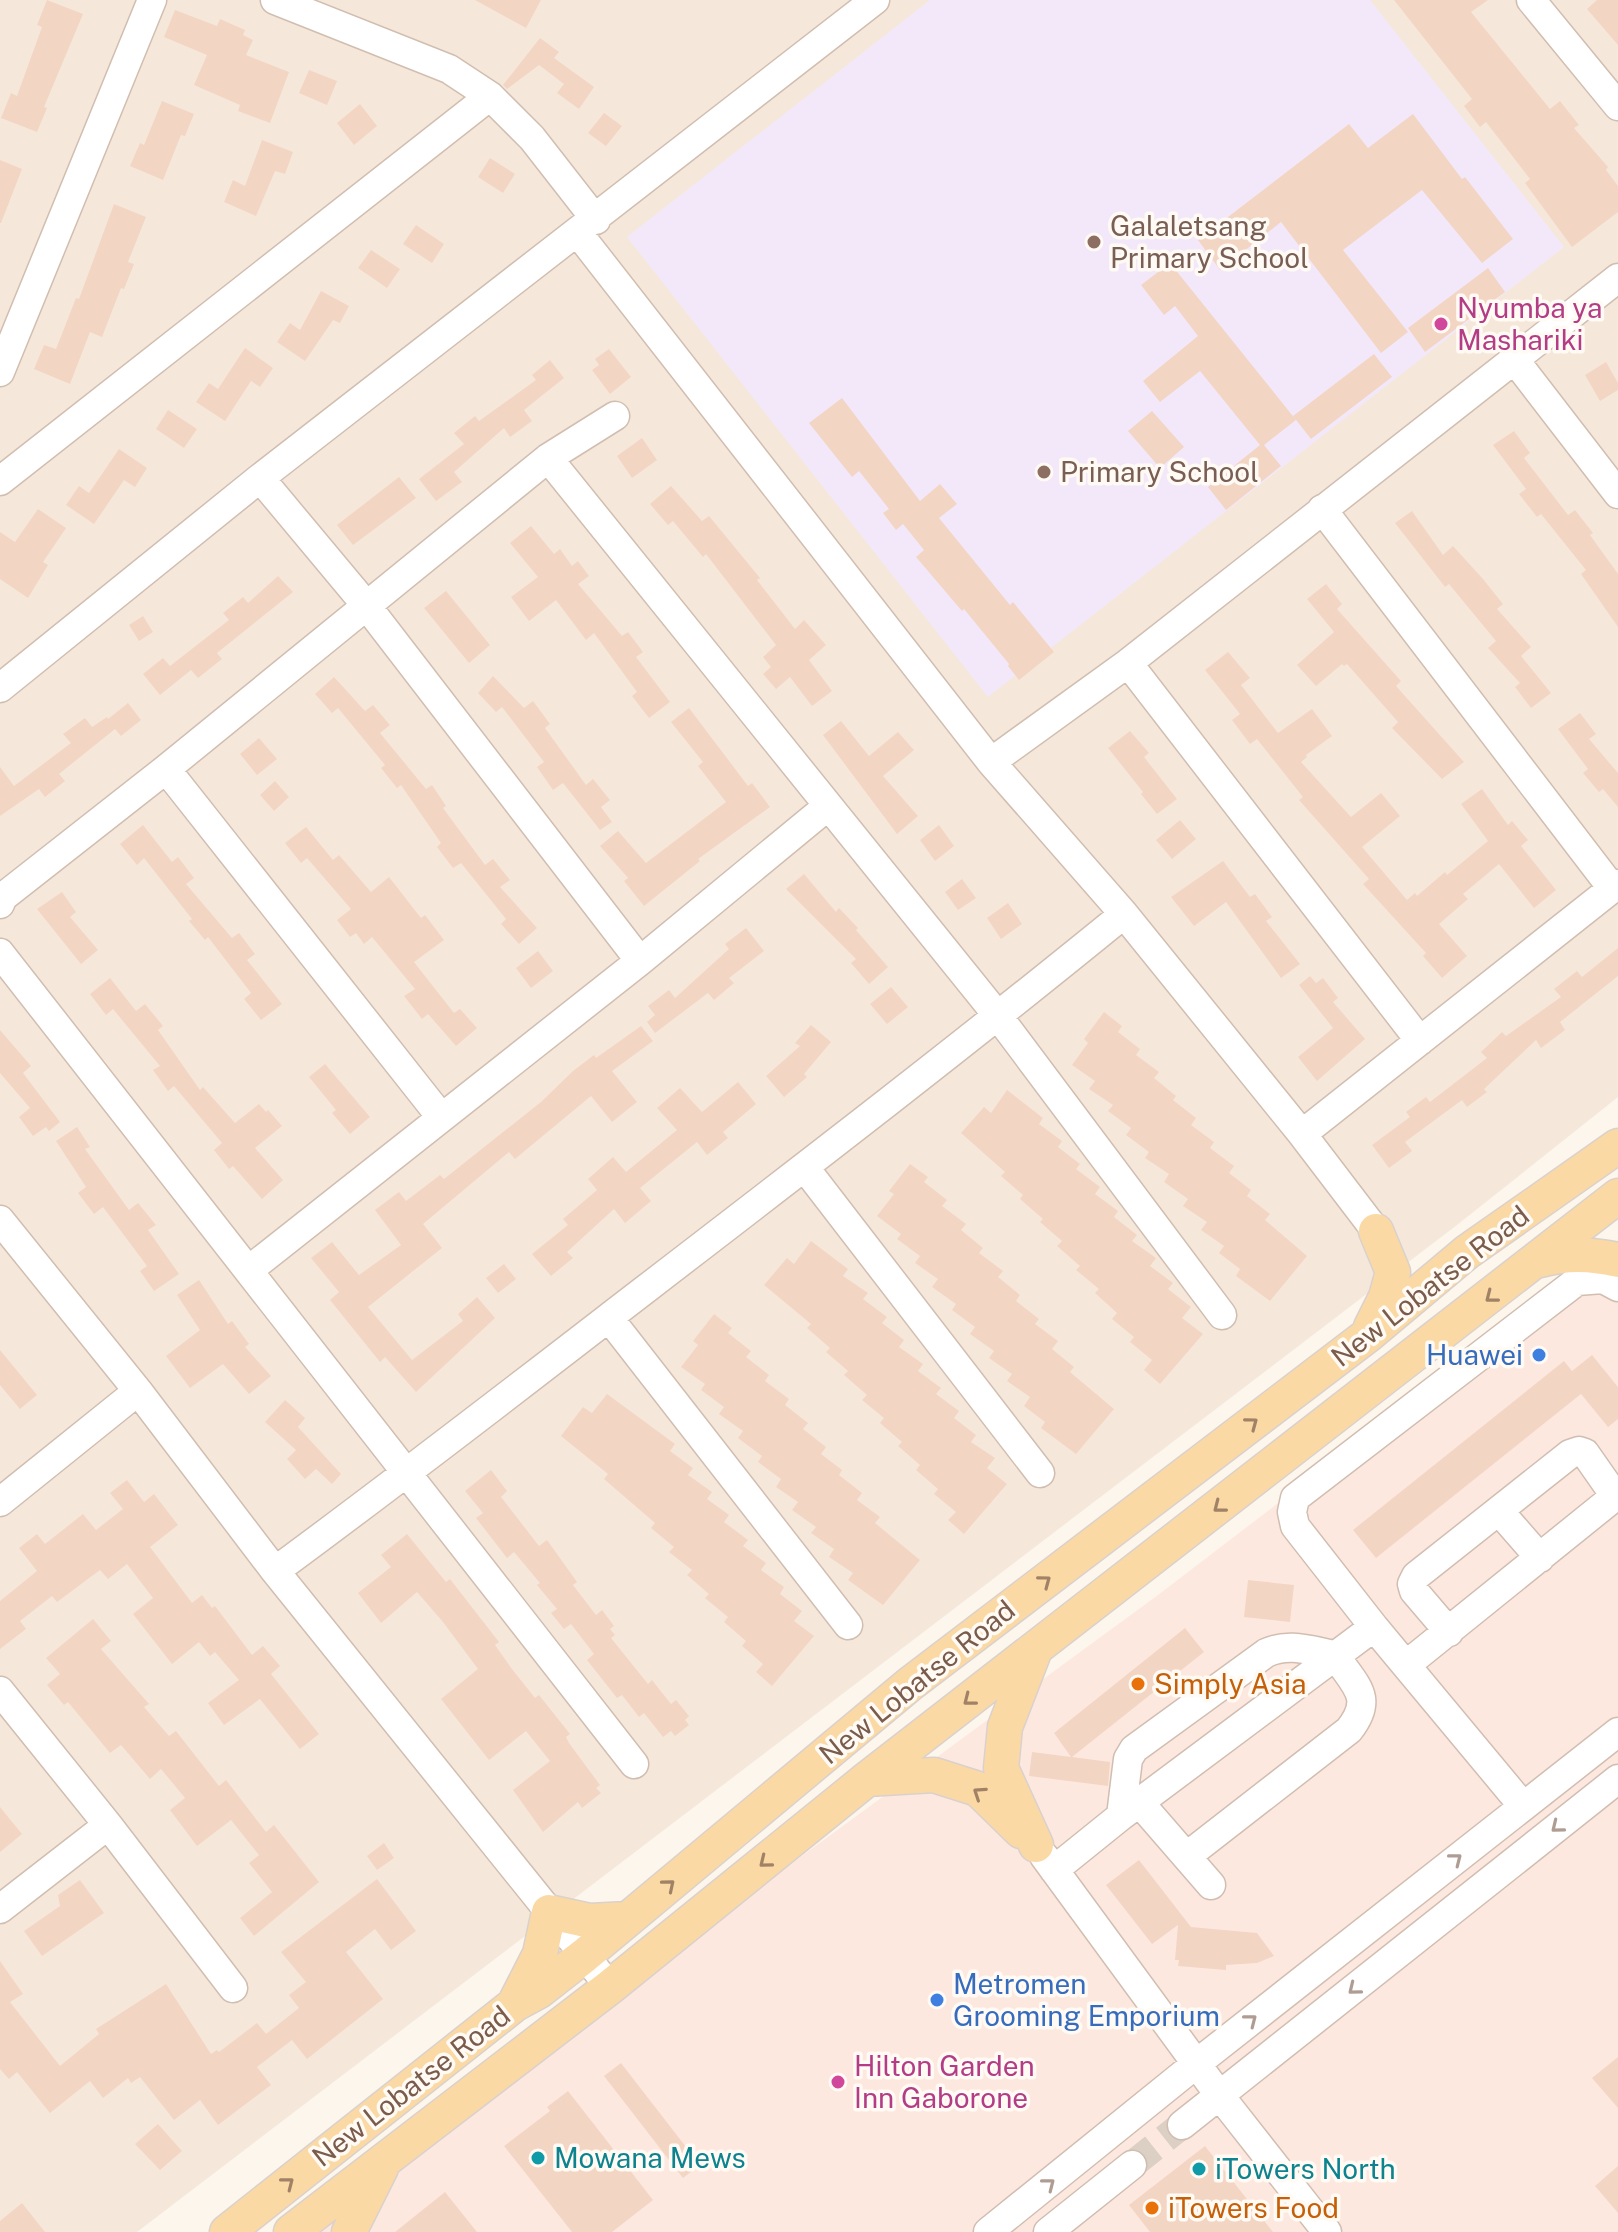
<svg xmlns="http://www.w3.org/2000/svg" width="1618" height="2232" viewBox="0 0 1618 2232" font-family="'Public Sans',sans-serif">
<rect width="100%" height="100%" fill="#fdf6ec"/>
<path fill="#f5e8da" d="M0,0H1618V1097L1457,1225L137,2232H0Z"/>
<path fill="#fde8e0" d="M1618,1243V2232H289L1158,1595Z"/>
<path fill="#f3e8fa" d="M930,0H1370L1564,247L988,697L627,237Z"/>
<path fill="#f3d5c3" d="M47,0L83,14L44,107L47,108L37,132L1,118L11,93L17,96L42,27L37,25Z
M475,0H541L526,28Z
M1394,0H1488L1471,12L1550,109L1560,101L1579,125L1574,128L1608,167L1606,170L1618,186V212L1572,247L1525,183L1530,179L1486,122L1480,127L1464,106L1472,99Z
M1597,0H1618V45L1587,9Z
M175,10L217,26L220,19L245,30L243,35L253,40L246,55L289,72L270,123L238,111L240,105L194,85L207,55L164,37Z
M540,38L559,52L554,58L594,87L579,109L557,93L564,84L539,65L507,89L503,85Z
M309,70L337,81L327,105L299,93Z
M162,101L194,114L185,136L181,135L163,180L130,166L140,143L144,145Z
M360,104L377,126L354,145L337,123Z
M604,113L622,126L606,146L588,133Z
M1413,114L1462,179L1465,177L1513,239L1482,263L1422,190L1343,250L1408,332L1381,353L1281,222L1220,270L1198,240L1349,124L1368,148Z
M262,140L293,152L285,174L275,171L256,216L224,202L233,180L245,186Z
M490,158L515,174L503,193L478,177Z
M0,160L22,169L1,223H0Z
M114,204L146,217L128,262L134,264L124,289L121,288L102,337L90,332L70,384L34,369L44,345L56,349L76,298L79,299Z
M416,225L444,244L432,263L403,244Z
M371,250L400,269L387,288L358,268Z
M1170,263L1296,420L1264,445L1281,466L1226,510L1208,487L1260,445L1200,371L1160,402L1143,381L1198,336L1175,306L1164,315L1141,285Z
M1488,268L1505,292L1425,352L1408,328Z
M321,291L349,306L340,323L333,320L305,361L277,342L290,323L300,330Z
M245,348L273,368L260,387L251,381L225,421L196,402L209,383L218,389Z
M609,349L631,377L610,394L592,370L599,365L595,359Z
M1374,354L1392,377L1311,439L1293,416Z
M550,360L564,378L524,410L532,421L510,437L504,428L454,472L462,482L436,501L419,479L464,444L454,433L475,416L479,421L536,380L532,375Z
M1606,362L1618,383V390L1600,401L1585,375Z
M842,398L920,501L940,484L957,504L939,518L1010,605L1013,602L1054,652L1019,680L1008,666L1009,664L964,609L962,611L916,557L924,550L903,524L896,530L883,513L889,509L859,471L852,477L809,423Z
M168,410L197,429L184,448L156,429Z
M1152,411L1184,447L1160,468L1128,431Z
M1514,431L1530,453L1524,458L1568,515L1575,510L1593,533L1590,535L1618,574V627L1581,574L1586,570L1541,514L1537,517L1519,494L1526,489L1493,445Z
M642,438L657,460L632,478L617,456Z
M119,449L147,468L135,487L124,480L94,524L66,505L79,486L89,493Z
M399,477L416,498L353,545L337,525Z
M671,486L702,521L709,516L760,578L757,580L795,629L804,620L826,645L809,660L832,691L812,706L790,677L776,689L763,674L771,667L763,657L776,645L706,554L703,557L673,521L668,525L650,504Z
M38,509L66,528L43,562L48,565L28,598L0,579V532L15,542Z
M1412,511L1443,555L1453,546L1483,579L1503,604L1497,609L1531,647L1521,656L1551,693L1531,708L1515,687L1520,683L1488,648L1496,641L1449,584L1445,587L1395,523Z
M531,526L554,554L560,549L572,566L578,561L589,576L578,584L622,636L628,632L643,652L636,657L670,702L649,718L632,696L637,692L594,633L586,640L556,600L529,621L511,597L538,577L510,543Z
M278,576L293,592L217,653L222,659L198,678L191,670L160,695L143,674L163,658L170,666L229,620L223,613L243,597L248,603Z
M1326,584L1342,604L1337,609L1401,681L1396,686L1464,762L1442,779L1392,728L1398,722L1347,664L1344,666L1342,664L1316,686L1297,665L1334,632L1307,599Z
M446,591L490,645L469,663L424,608Z
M143,616L153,632L139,641L129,625Z
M1228,652L1250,678L1241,685L1278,733L1312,709L1332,736L1306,755L1307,757L1301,762L1351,817L1381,793L1400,816L1362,847L1407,900L1415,893L1417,896L1445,872L1447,875L1488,841L1461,804L1482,789L1508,825L1512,821L1528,840L1521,846L1556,890L1534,908L1499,864L1463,894L1468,899L1439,924L1467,956L1442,978L1423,956L1426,953L1363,884L1369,879L1299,800L1303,797L1257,739L1250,744L1232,720L1240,714L1205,670Z
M493,676L524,708L533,701L550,724L545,728L586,785L593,779L610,800L601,807L612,822L600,830L563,783L553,790L537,767L544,762L502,707L496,712L478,693Z
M334,677L365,711L373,705L390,725L380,733L426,789L432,785L446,806L443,808L485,865L493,859L510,880L500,887L537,928L519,944L501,924L506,919L461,863L453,868L437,847L441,843L401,785L397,788L381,768L385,765L338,708L332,713L315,694Z
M128,703L141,720L121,736L115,729L59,774L65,781L45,797L39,789L0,816V767L14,786L71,743L63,734L85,718L92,727L107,717L108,719Z
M689,708L748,786L752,783L770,807L698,859L700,861L644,906L624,881L628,878L600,846L618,831L646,863L726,802L698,766L703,762L671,722Z
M1580,713L1596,734L1589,739L1618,773V807L1603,789L1599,792L1583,773L1588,769L1558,729Z
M841,721L869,756L898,732L914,750L883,776L918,816L897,834L823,735Z
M1130,731L1149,753L1144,757L1177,799L1157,814L1141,794L1143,792L1108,748Z
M259,738L277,759L257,775L240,754Z
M275,781L289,797L274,811L260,795Z
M1180,820L1196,839L1172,859L1156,840Z
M143,825L172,862L178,857L194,878L186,884L232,938L239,933L255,954L247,960L282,1004L261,1020L244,999L251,993L208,937L205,940L189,921L192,919L144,858L137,865L120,844Z
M939,825L954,846L935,861L920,840Z
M306,827L333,860L339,855L371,892L389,877L421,918L425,915L444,940L414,962L454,1013L460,1009L477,1028L456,1046L428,1014L422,1019L404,996L415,989L372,937L364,944L356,933L350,937L337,920L351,909L307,858L301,863L285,843Z
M1223,861L1250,897L1255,894L1272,917L1266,921L1300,964L1281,978L1226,902L1194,926L1171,897Z
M804,874L836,912L839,908L858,928L856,930L888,967L869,984L851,963L856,959L786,889Z
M962,879L976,898L958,910L945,892Z
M62,892L76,912L70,917L98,950L81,964L37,909Z
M1008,903L1022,924L1001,939L987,918Z
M746,928L764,951L729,978L734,983L714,1000L708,993L655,1033L647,1022L655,1015L648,1006L669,990L675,998L729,949L725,944Z
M1618,948V976L1560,1022L1565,1030L1541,1048L1536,1040L1484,1089L1487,1092L1467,1107L1462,1100L1405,1142L1412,1151L1389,1168L1372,1145L1410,1117L1406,1112L1426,1097L1430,1102L1487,1058L1481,1052L1502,1032L1506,1036L1561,997L1554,989L1577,971L1582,977Z
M538,951L553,971L531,988L516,968Z
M1310,976L1316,983L1323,978L1338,998L1333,1002L1365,1039L1317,1081L1298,1057L1333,1028L1299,985Z
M110,978L136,1011L145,1004L163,1026L158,1030L200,1090L203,1087L235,1123L259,1104L266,1112L268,1110L282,1126L255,1148L283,1180L262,1199L233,1166L229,1169L214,1150L222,1143L174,1086L168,1091L153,1070L160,1066L113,1009L106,1015L90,994Z
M891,987L908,1007L887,1024L870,1004Z
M1104,1012L1122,1026L1118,1032L1140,1049L1136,1055L1159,1072L1154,1078L1176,1096L1173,1100L1196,1118L1191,1125L1214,1142L1210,1148L1234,1166L1229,1173L1251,1190L1247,1196L1270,1214L1265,1220L1307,1256L1270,1301L1236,1276L1240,1269L1219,1253L1224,1246L1201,1230L1207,1222L1183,1206L1188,1199L1164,1182L1169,1174L1145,1158L1149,1152L1126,1135L1131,1128L1108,1111L1113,1105L1089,1089L1095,1081L1072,1065L1088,1043L1084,1039Z
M811,1025L831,1042L804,1074L807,1077L784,1097L766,1076L800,1046L795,1043Z
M641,1026L653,1041L612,1071L637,1102L612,1122L591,1096L515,1159L509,1152L423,1224L442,1248L368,1307L412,1360L463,1321L458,1314L477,1297L495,1318L416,1392L385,1357L380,1362L330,1300L339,1292L311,1258L332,1242L359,1275L401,1245L375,1210L399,1192L406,1201L440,1175L444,1179L541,1102L573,1071L594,1055L596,1058Z
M0,1030L31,1066L23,1073L60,1122L49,1131L46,1127L33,1136L19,1117L30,1108L0,1073Z
M325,1064L370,1117L350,1134L332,1113L336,1110L309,1077Z
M738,1082L756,1104L723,1132L728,1138L707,1155L697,1142L640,1188L651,1201L625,1223L614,1209L567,1252L573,1258L551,1276L532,1254L568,1225L563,1219L597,1190L588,1179L613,1157L626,1172L677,1130L657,1108L680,1088L702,1112Z
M1007,1090L1043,1118L1039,1124L1062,1141L1058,1147L1080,1164L1076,1169L1100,1187L1095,1194L1118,1211L1114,1217L1137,1235L1132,1241L1156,1258L1150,1266L1173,1283L1168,1289L1191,1307L1182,1318L1203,1334L1160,1384L1144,1370L1152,1360L1130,1342L1134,1337L1112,1319L1117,1313L1095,1293L1099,1289L1076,1270L1080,1266L1057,1246L1062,1241L1040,1222L1043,1219L1020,1199L1023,1195L1001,1176L1005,1172L961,1133L984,1107L991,1113Z
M77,1127L90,1147L85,1149L129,1210L138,1203L156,1225L148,1230L179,1274L154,1291L140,1271L147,1266L103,1207L94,1214L78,1193L86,1187L56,1141Z
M910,1164L928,1177L924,1182L947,1200L942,1206L966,1224L961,1230L983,1248L979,1253L1003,1271L998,1277L1020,1295L1016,1301L1039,1319L1035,1324L1058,1341L1052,1349L1074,1367L1070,1372L1114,1409L1076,1454L1041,1428L1045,1422L1024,1406L1030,1397L1007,1381L1012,1374L989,1358L994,1351L970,1334L975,1327L952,1310L956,1304L932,1287L938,1279L915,1263L920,1256L897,1239L901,1234L877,1216L894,1194L889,1191Z
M811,1241L848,1269L843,1276L868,1293L863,1299L887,1317L882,1323L904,1340L899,1347L923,1364L918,1371L941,1388L936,1394L959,1411L954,1418L976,1435L971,1442L995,1458L987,1468L1007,1484L964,1534L948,1520L956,1512L934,1494L938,1489L916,1470L920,1465L898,1446L902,1442L880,1423L884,1418L862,1400L867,1395L844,1375L848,1371L826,1352L830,1348L807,1328L811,1324L764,1285L787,1258L794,1264Z
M504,1264L516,1279L498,1293L486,1278Z
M199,1280L228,1324L232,1321L249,1344L245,1347L271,1376L249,1394L223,1364L190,1388L166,1356L200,1330L177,1295Z
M714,1314L732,1328L728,1333L751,1351L746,1357L769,1375L765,1381L789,1399L785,1405L808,1423L803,1429L826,1447L821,1454L842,1470L839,1475L862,1493L857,1500L880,1517L875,1523L920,1560L883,1605L848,1580L853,1573L829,1557L834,1549L811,1533L816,1527L792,1510L798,1502L776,1487L781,1479L758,1462L762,1456L738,1438L743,1431L719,1414L724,1407L701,1390L705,1384L681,1367L698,1345L693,1341Z
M0,1350L37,1395L20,1409L0,1385Z
M1592,1355L1618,1387V1419L1608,1427L1581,1394L1376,1558L1353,1530L1564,1361L1572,1371Z
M607,1394L675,1444L670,1451L693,1468L688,1475L712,1492L707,1499L729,1515L724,1522L748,1540L743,1546L766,1563L761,1570L784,1587L780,1594L802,1611L794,1621L814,1636L772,1686L756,1672L763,1664L742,1646L746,1641L724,1622L728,1617L705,1598L709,1594L687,1575L692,1570L669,1552L674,1547L651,1528L655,1523L604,1479L608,1474L561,1436L583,1407L592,1413Z
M285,1400L305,1418L298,1427L341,1474L332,1484L316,1469L305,1479L287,1459L296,1450L265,1422Z
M491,1470L507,1491L501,1497L539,1546L547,1540L577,1582L573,1585L596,1615L602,1610L614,1626L610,1629L615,1635L611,1638L648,1684L652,1680L671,1704L676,1700L689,1716L685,1720L689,1725L675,1736L671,1731L663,1737L644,1713L639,1717L622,1695L617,1698L587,1660L594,1654L571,1624L564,1629L551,1613L557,1609L537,1585L540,1583L514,1552L507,1558L476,1518L483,1513L465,1491Z
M127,1480L144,1502L154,1494L178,1525L150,1547L192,1603L202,1595L212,1608L215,1606L252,1655L263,1646L280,1666L271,1674L319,1734L300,1749L260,1699L224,1725L208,1703L239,1680L215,1652L210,1656L199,1642L172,1664L133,1614L153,1598L127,1564L108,1579L100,1570L57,1602L52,1596L20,1621L26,1629L0,1649V1601L37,1571L19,1548L37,1534L45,1544L83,1514L96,1530L123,1509L110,1493Z
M407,1534L446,1582L450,1579L499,1642L495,1645L512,1669L535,1698L539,1695L570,1734L566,1737L569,1743L600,1785L596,1788L601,1793L582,1808L578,1802L543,1832L513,1790L550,1761L526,1731L489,1760L441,1699L478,1669L443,1622L417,1592L381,1623L358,1593L391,1567L381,1555Z
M1248,1580L1294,1585L1290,1622L1244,1617Z
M93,1619L111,1641L101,1649L149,1704L144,1707L169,1736L176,1731L219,1786L226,1780L266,1832L274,1825L319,1882L254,1936L240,1918L272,1892L249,1863L259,1855L231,1820L197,1846L170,1810L185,1798L161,1769L150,1779L121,1745L110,1753L68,1702L64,1705L47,1685L60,1674L46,1658Z
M1185,1628L1204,1652L1072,1757L1110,1762L1108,1786L1029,1776L1032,1752L1071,1757L1054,1733Z
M0,1807L22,1834L0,1852Z
M384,1843L394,1858L377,1870L367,1856Z
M1139,1860L1191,1927L1257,1933L1274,1956L1257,1963L1226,1965V1970L1178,1966L1179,1960H1175L1178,1925L1152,1944L1106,1885Z
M377,1879L416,1931L391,1950L375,1929L346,1952L383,1999L307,2059L292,2040L257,2067L271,2085L218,2125L200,2100L174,2120L140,2077L131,2083L128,2078L103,2098L90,2081L50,2113L17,2072L9,2079L0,2069V1961L23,1994L10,2002L60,2066L99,2034L96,2029L166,1984L211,2054L217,2050L219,2052L257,2023L266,2034L299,2008L289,1995L306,1982L281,1952Z
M80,1880L104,1913L42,1956L24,1931L60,1906L58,1895Z
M1618,2057V2108L1592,2078Z
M621,2063L700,2165L683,2178L604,2076Z
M568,2091L653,2200L612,2232H572L504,2146L550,2111L547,2107Z
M158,2124L182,2151L160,2170L135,2144Z
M1205,2146L1273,2232H1150L1129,2205Z
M1618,2166V2213L1595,2186Z
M445,2192L477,2232H395Z
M22,2203L45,2232H0V2221Z"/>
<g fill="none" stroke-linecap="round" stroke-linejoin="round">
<path stroke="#dcd0c4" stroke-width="28" stroke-dasharray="28 14" stroke-linecap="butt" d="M1132,2165L1182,2125"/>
<defs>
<path id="minor" d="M275,0L449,69L490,96L532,138L596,220
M1531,0L1618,106
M578,233L991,762L1124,914L1302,1134L1376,1231
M1514,359L1618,494
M0,372L152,0
M548,458L998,1016L1222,1315
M260,478L366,605L640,961
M0,481L490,96
M1322,509L1612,888
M1128,663L1420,1041
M0,688L260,478L875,0
M991,762L1128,663L1618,278
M166,769L441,1117
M0,904L3,897L166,769L548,458L615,416
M0,953L634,1764
M1302,1134L1618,884
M805,1168L1040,1473
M0,1220L138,1391L275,1571L610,1987
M249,1270L640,961L828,806
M609,1318L848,1625
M0,1502L138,1391
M1499,1511L1540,1558
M275,1571C388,1488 498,1403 608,1318C781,1185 955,1052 1124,914
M1374,1627L1295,1526L1292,1512L1295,1498L1577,1281L1603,1279L1618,1287
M1449,1632L1414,1591L1412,1584L1416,1576L1570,1454L1579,1451L1585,1453L1615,1496
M1406,1665L1618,1494
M0,1691L108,1825L233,1988
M1139,1802L1211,1885
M1121,1816L1374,1627L1523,1806
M1044,1856L1220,2096L1327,2232
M1054,1870L1121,1816L1128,1759L1134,1749L1266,1653C1289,1642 1312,1651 1335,1655C1355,1686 1375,1697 1349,1730L1187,1856
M0,1909L108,1825
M1182,2125L1618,1779
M988,2232L1196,2064L1618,1732
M1048,2232L1132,2165"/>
<path id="major" d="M1540,1260C1568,1253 1590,1254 1618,1260
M1371,1327L1386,1297L1393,1272L1376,1231
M1034,1652L1005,1727L1001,1768L1036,1845
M867,1779L934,1775L978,1789L1021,1831
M515,2003L540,1954L549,1912L590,1921L628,1919
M227,2232L515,2004L539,1991L585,1955L910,1684L1368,1335L1467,1252L1618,1146
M291,2232L610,1987L867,1779L1618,1196
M349,2232L381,2168"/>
</defs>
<use href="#minor" stroke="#d1beb0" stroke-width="31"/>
<use href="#major" stroke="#dad1cd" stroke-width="37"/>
<use href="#minor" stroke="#fff" stroke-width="28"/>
<use href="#major" stroke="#fbd9a5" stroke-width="34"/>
</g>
<defs><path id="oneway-chevron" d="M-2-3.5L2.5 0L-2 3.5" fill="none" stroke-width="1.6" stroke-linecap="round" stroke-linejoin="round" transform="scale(2)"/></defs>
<g stroke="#a18267">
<use href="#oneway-chevron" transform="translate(1491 1297) rotate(142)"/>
<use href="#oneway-chevron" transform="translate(1252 1423) rotate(-37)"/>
<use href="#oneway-chevron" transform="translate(1219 1507) rotate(142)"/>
<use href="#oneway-chevron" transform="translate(1045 1581) rotate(-37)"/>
<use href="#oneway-chevron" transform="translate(969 1700) rotate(142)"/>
<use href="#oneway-chevron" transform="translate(979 1793) rotate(-146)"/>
<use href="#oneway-chevron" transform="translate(765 1862) rotate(141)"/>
<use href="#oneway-chevron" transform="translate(669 1885) rotate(-40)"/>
<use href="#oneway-chevron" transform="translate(288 2183) rotate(-38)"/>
</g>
<g stroke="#af9d94">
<use href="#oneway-chevron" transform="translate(1557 1827) rotate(141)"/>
<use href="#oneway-chevron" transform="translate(1456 1859) rotate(-38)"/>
<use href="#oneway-chevron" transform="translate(1354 1989) rotate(141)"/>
<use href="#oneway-chevron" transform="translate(1251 2020) rotate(-38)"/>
<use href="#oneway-chevron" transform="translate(1049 2184) rotate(-38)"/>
</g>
<g fill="#8d6e63" stroke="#fffaf3" stroke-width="3">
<circle cx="1094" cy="242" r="8"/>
<circle cx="1044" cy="472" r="8"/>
</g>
<g fill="#d1479c" stroke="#fffaf3" stroke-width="3">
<circle cx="1441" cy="324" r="8"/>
<circle cx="838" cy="2082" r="8"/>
</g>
<g fill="#3f7fe0" stroke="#fffaf3" stroke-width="3">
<circle cx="1539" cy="1355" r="8"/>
<circle cx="937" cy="2000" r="8"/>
</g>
<g fill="#e8710a" stroke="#fffaf3" stroke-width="3">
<circle cx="1138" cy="1684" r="8"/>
<circle cx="1152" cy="2208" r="8"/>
</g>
<g fill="#0f9aa8" stroke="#fffaf3" stroke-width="3">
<circle cx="538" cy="2158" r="8"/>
<circle cx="1199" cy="2169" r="8"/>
</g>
<g text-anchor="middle" stroke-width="7" stroke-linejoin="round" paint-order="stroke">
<g font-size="28" fill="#785e54" stroke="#fffaf3" text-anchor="start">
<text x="1110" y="236">Galaletsang<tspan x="1110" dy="32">Primary School</tspan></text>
<text x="1060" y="482">Primary School</text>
</g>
<g font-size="28" fill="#b23c85" stroke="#fffaf3" text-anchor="start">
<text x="1457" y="318">Nyumba ya<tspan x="1457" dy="32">Mashariki</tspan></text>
<text x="854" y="2076">Hilton Garden<tspan x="854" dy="32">Inn Gaborone</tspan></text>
</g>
<g font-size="28" fill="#7a5c4d" stroke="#fffaf3">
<text transform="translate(1430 1286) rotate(-38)" y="10">New Lobatse Road</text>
<text transform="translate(917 1682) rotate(-39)" y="10">New Lobatse Road</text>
<text transform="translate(411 2086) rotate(-38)" y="10">New Lobatse Road</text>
</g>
<g font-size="28" fill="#366cbe" stroke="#fffaf3" text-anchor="end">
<text x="1523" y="1365">Huawei</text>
<text x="953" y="1994" text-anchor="start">Metromen<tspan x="953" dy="32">Grooming Emporium</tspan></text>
</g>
<g font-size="28" fill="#c56008" stroke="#fffaf3" text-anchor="start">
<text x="1154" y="1694">Simply Asia</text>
<text x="1168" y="2218">iTowers Food</text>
</g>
<g font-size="28" fill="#0d838f" stroke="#fffaf3" text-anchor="start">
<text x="554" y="2168">Mowana Mews</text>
<text x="1215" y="2179">iTowers North</text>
</g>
</g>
</svg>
